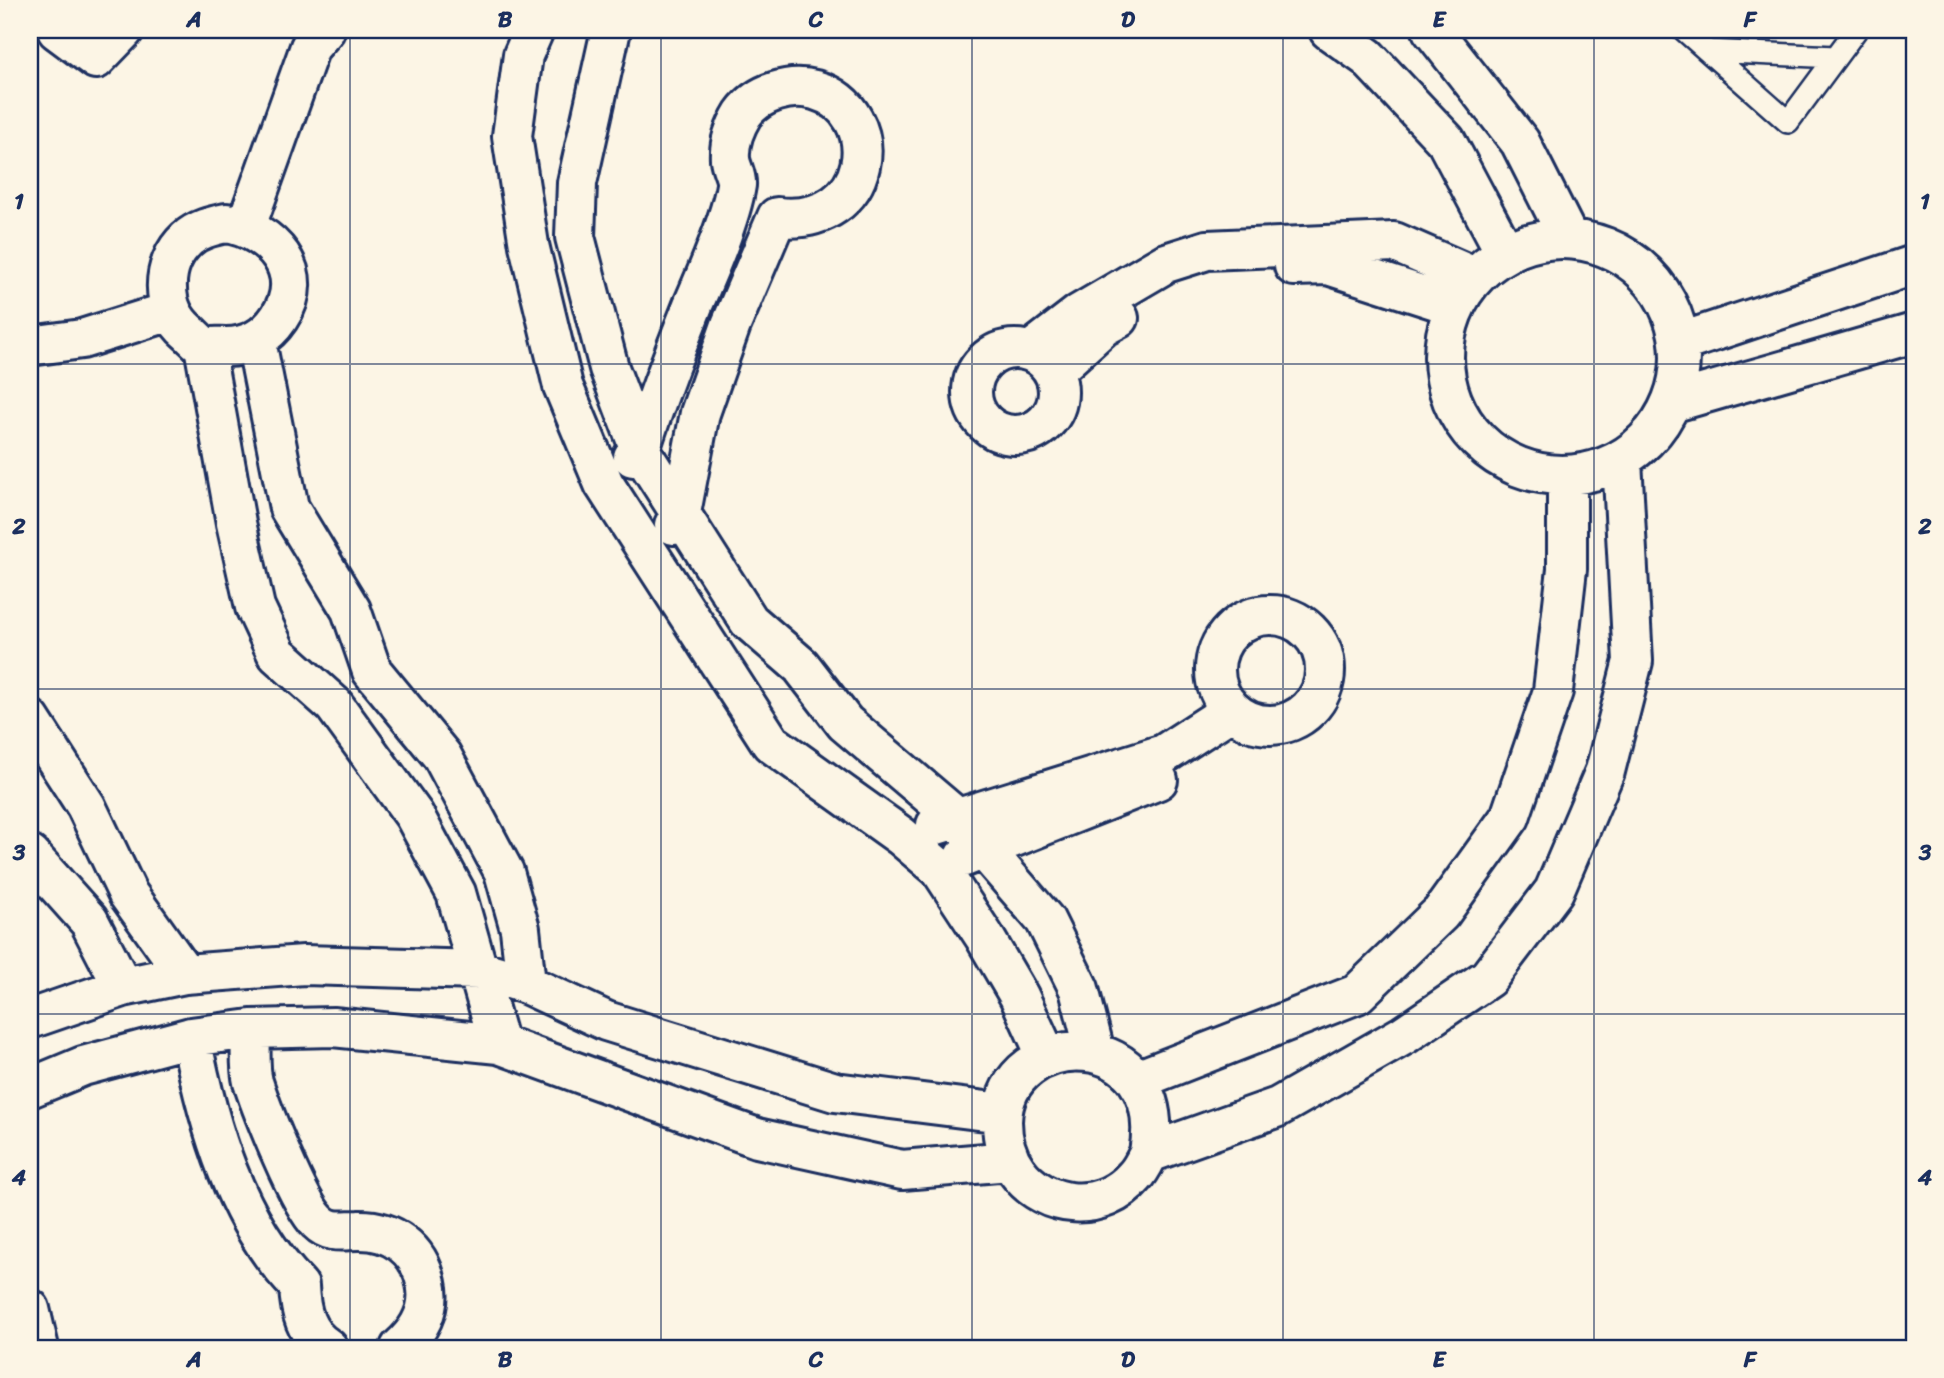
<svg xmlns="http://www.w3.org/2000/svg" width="1944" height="1378" viewBox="0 0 1944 1378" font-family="Sriracha,sans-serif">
<rect width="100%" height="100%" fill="#fcf5e5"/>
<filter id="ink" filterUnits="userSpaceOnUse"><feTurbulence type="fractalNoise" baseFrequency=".0143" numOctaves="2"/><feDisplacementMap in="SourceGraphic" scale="14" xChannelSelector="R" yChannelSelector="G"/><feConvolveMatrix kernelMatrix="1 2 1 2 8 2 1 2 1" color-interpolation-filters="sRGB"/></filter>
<g filter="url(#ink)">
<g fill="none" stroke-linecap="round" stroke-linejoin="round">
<defs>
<path id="lane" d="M1684,30L1788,122L1856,30
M1708,51L1836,57"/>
<path id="street" d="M57,30L96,59L124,30
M534,30L523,55L512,136L529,245L563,386L604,484L771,743L901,836L940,869L984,936L1019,996L1047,1057
M611,30L577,183L575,237L609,368L640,450L749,621L801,666L845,723L958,819L1045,920L1079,989L1095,1052
M1329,30L1367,57L1446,141L1505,252
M1432,30L1520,142L1569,239
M226,223C271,230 310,272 279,318C267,336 249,347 226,347C220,346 211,348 205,346C199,344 193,336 188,332C160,309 160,264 187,239C198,229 212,226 226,223Z
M246,226L310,47L325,30
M1444 357a118 118 0 1 1 236 0a118 118 0 1 1-236 0Z
M1294,266L1328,265L1455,306
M256,341L289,508L351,610L372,671L442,756L504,872L520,929L526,984
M1679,343L1914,265
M30,346L82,339L171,311
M204,346L236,523L255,607L277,654L334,705L414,815L456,893L499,1044
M972 392a43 43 0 1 1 86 0a43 43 0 1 1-86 0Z
M1031,351L1079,314L1166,263L1207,250L1394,242L1474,277
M1053,372L1104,326L1119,318
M1671,403L1914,333
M633,457L640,450C656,400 674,353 693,305C707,273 731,218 736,185C737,176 731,168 730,159C729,144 735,127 743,114C758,93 790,83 815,90C888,111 875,228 777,217L731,325L700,413L681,513L674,525
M1215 670a55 55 0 1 1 110 0a55 55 0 1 1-110 0Z
M30,719L86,806L128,894L185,974
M936,825L1164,754L1232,710
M30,855L89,921L123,987
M964,857L1158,780
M30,1019L123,987L185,974L304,965L479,970L526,984L606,1021L835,1092L1002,1113
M251,1029C251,1046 249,1067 253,1082C262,1110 299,1204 318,1222C330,1234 343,1230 358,1230C392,1229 419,1249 426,1283C432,1309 419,1331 400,1348
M191,1037C208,1125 235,1221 299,1286C300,1311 305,1334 328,1348
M1137,1080L1357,994L1441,913L1510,817L1553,691L1567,569V475
M30,1088L83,1066L191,1037L251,1029L333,1027L499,1044L757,1138L902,1170L1010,1161
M1149,1153C1172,1023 1005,1024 1002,1121C1002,1140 1006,1156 1017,1171C1045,1210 1103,1214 1135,1176C1141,1170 1145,1161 1149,1153L1278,1107L1404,1035L1488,978L1554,891L1605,771L1633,661L1622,460
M30,1309L39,1348"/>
</defs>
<use href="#lane" stroke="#1b2f5e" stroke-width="26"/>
<use href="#street" stroke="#1b2f5e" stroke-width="44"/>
<use href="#lane" stroke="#fcf5e5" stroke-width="21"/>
<use href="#street" stroke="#fcf5e5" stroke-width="38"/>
</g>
</g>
<path fill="none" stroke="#1b2f5e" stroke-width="2" stroke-opacity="0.55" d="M350,30V1348M661,30V1348M972,30V1348M1283,30V1348M1594,30V1348M30,364H1914M30,689H1914M30,1014H1914"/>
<rect width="1944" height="1378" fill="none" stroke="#fcf5e5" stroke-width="77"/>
<rect x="38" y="38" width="1868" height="1302" fill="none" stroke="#1b2f5e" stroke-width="2.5"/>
<g font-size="23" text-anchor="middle" font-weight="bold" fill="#1b2f5e">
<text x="194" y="27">A</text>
<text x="505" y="27">B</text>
<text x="816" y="27">C</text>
<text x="1128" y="27">D</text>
<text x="1439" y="27">E</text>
<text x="1750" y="27">F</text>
<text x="19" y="209">1</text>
<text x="1925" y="209">1</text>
<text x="19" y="534">2</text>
<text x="1925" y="534">2</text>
<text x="19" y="860">3</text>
<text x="1925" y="860">3</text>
<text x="19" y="1185">4</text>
<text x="1925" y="1185">4</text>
<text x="194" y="1367">A</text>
<text x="505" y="1367">B</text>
<text x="816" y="1367">C</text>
<text x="1128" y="1367">D</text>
<text x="1439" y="1367">E</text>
<text x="1750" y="1367">F</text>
</g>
</svg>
